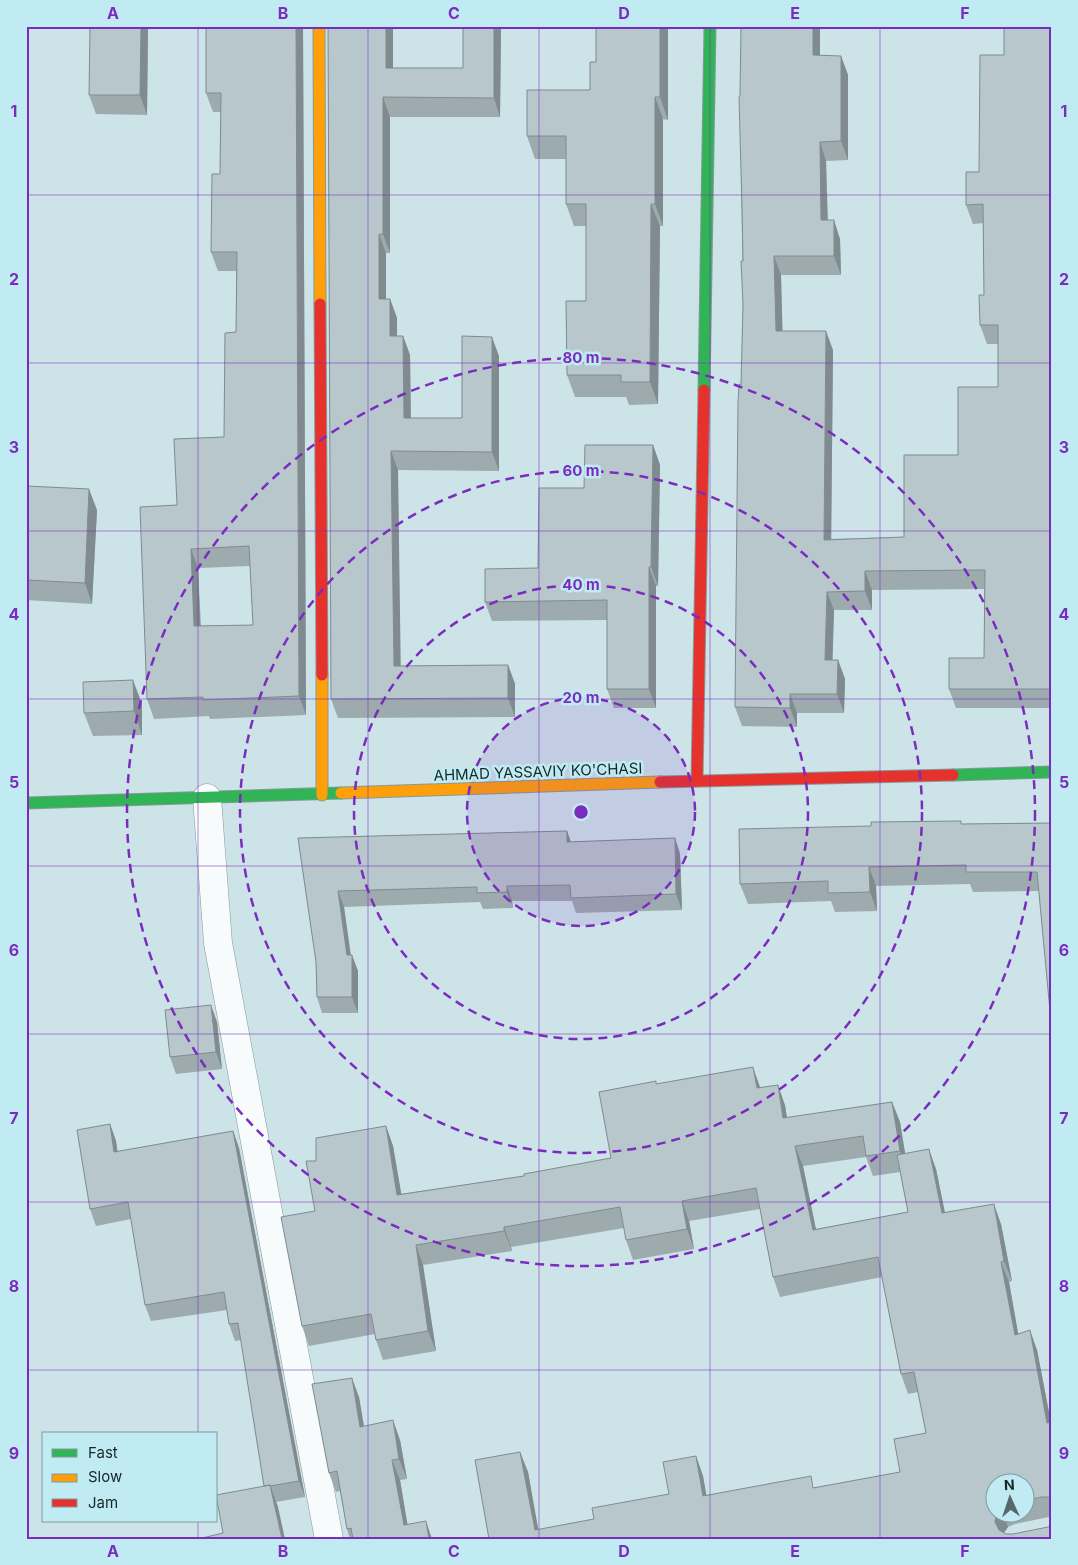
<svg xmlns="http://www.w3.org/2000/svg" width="1078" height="1565" viewBox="0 0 1078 1565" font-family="Inter,sans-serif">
<rect width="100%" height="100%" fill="#cce3e7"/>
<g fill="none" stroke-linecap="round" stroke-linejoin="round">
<defs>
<path id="street" d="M207,798L218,943L329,1539"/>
<path id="fast" d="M704,390L710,26
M953,775L1052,772
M26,803L341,793"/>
<path id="slow" d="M319,26L320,304
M322,675V795
M341,793L660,782"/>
<path id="jam" d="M320,304L322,675
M697,781L704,390
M660,782L953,775"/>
</defs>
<use href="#street" stroke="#87999c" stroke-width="29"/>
<use href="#fast" stroke="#87999c" stroke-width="13"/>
<use href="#slow" stroke="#87999c" stroke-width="13"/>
<use href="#jam" stroke="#87999c" stroke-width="13"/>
<use href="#street" stroke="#f7fbfb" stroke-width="28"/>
<use href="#fast" stroke="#30b455" stroke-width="11"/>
<use href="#slow" stroke="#ff9f0a" stroke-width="11"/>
<use href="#jam" stroke="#e5322d" stroke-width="11"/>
</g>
<path fill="#9dabaf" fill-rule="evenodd" d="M26,26H40V29H26Z
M148,26L147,115L96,114L89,95Z
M303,26L306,715L210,719L209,716L154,719L147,699L177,505L224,437L236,332V271H218L211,252L220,174L221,112H213L206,93ZM250,566L253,625L201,626L198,568Z
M328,26H393V68H463L501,26L500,117H390V253H386V299H390L397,318V336H403L410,355L411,418H462L499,356V471L398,470L400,666L508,665L515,684V717L338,718L331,699Z
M596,26H668V120L663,119V226H660L658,404L629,405L626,397H575L567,375L586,301V226H574L566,204V159H535L527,136L590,90L596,62Z
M1052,26V708H956L949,689L984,658V589L872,590V610H834L832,660H838L845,679L844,713H797V727L742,726L735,707L743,304L740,96L820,56H841L848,75V160L826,161L828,220L840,239L841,275H781L782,331L833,350L831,539L904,537L958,455L998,387V344H987L980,325L984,295L983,223L973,224L966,205L979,172L1004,55Z
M653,445L660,465L658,586H656V708H614L607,689V620L492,621L485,602L538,568L584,488Z
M26,486L97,510L92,604L26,600Z
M142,704V735L93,736L84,713Z
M1052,823V1017L1050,1011L1039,891L973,892L970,884L876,886L877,911L835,912L831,901L748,904L740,884L962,824Z
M567,831L571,842L675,838L680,854L682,910L576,913L572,901H512L513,908L483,909L480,902L344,907L351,955L358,971V1013H322L317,997L316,962L298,838Z
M217,1022L222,1069L176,1074L170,1057Z
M657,1084L760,1088L785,1105L787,1118L892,1102L900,1122L905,1154L936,1169L945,1213L1001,1224L1012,1281L1009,1282L1018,1334L1037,1350L1051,1423L1052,1422V1517H1049L1015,1524L1008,1527L1004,1533L1006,1534L1052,1539H489L520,1452L528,1472L538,1530L594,1519L669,1494L696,1456L703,1476L706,1495L815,1488L900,1472L926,1433L918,1392L908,1394L901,1374L882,1277L780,1297L773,1277L760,1209L689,1221L694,1249L633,1260L626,1240L624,1228L511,1247L512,1251L423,1265L436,1351L383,1360L376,1340L375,1334L309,1346L302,1326L315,1211L316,1161L386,1126L393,1146L401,1194L524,1176L611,1158ZM866,1157L873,1176L900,1172L908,1212L816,1229L803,1166ZM1026,1482V1512H996Z
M110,1124L116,1141L117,1152L233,1131L239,1148L305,1497L276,1502L278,1507L223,1533L264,1486L241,1340L235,1341L229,1324L227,1310L151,1321L145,1305L131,1219L96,1226L90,1209Z
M359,1397L364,1426L400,1440L407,1479L400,1480L407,1524L432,1539H350L347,1529L340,1491L336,1492L329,1473Z"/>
<path fill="#808b8f" d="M141,26H148L147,115L140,95Z
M296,26H303L306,715L299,696Z
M386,26H393V87L386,68Z
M494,26H501L500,117L494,98Z
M660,26H668V120L660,97Z
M813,26H820V74L813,55Z
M841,56L848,75V160L841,141Z
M383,97L390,117V253L383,234Z
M655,97L663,119V226L655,204Z
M820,142L826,161L828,239L821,220Z
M651,204L660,226L658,404L650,382Z
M834,220L840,239L841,275L834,256Z
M379,234L386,253V318L379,299Z
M774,256L781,275L783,349L776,331Z
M390,299L397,318V355L390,336Z
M826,331L833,350L831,559L824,540Z
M403,336L410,355L411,437L404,418Z
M492,337L499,356V471L492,452Z
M653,445L660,465L658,586L651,567Z
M391,451L398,470L401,685L394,666Z
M89,489L97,510L92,604L85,583Z
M191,549L198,568L201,645L194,626Z
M649,567L656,586V708L649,689Z
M865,571L872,590V610L865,591Z
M827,592L834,610L832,679L825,660Z
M838,660L845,679L844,713L837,694Z
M508,665L515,684V717L508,698Z
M133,680L142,704V735L134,711Z
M790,694L797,713V727L790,708Z
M567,831L572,846L567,842Z
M675,838L680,854L682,910L676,894Z
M869,867L876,886L877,911L870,892Z
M507,886L512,901L513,908L507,892Z
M338,891L344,907L352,966V955L358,971V1013L352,997Z
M211,1005L217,1022L222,1069L216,1052Z
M753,1067L760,1087L764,1108L757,1088Z
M778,1085L785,1105L790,1138L783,1118Z
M892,1102L900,1122L908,1171L900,1151Z
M110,1124L116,1141L120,1169L114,1152Z
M386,1126L393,1146L405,1215L397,1195Z
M233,1131L239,1148L305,1497L299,1481Z
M795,1146L803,1166L820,1250L813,1230Z
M929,1149L936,1169L949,1233L942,1213Z
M682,1201L689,1221L694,1249L687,1229Z
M994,1204L1001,1224L1012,1281L1004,1261Z
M504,1227L511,1247L512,1251L504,1231Z
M416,1245L423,1265L436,1351L428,1331Z
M1001,1262L1009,1282L1022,1355L1015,1335Z
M1030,1330L1037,1350L1052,1428L1047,1423Z
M352,1378L359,1397L367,1446L360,1427Z
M393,1420L400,1440L407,1479L399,1459Z
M520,1452L528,1472L540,1539L535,1530Z
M696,1456L703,1476L710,1516L703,1496Z
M392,1460L400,1480L410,1539L404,1525Z
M270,1485L278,1507L285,1539H282Z
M997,1512H1003L1008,1527L1003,1534V1539L995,1522Z
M426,1521L432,1539H429Z"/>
<path fill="#b7c7cc" stroke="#808b8f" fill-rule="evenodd" d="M90,26H141L140,95H89Z
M206,26H296L299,696L203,700V697L147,699L140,507L177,505L174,439L224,437L225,333L236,332L237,252H211L212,174H220L221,93H206ZM249,546L253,625L194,626L191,549Z
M328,26H386V68H463V26H494V98L383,97V234H379V299H390V336H403L404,418H462V336L492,337V452L391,451L394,666L508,665V698L331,699Z
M596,26H660V97H655V204H651L650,382H621V375H567L566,301H586V204H566V136H527V90H590V62H596Z
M741,26H813V55L841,56V141L820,142L821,220H834V256H774L776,331H826L824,540L904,537V455H958V387H998V325H980L979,295H984L983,204L966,205V172H979L980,55H1004V26H1052V689H949V658H984L985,570L865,571V591L827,592L825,660H838L837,694H790V708L735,707L738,403L739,384L741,385L743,304L741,261H743L742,208L739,97L740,96Z
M585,445H653L651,567H649V689H607V600L485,602V569L538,568L539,488H584Z
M26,486L89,489L85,583L26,580Z
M133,680L134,711L84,713L83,682Z
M961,821V824L1052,823V1011H1050L1037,872H966V865L869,867L870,892L828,893V881L740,884L739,829L871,826V822Z
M567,831V842L675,838L676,894L571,898L570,885L507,886V892L477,893V887L338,891L347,955H352V997H317L316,962L298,838Z
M211,1005L216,1052L170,1057L165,1010Z
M753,1067L757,1088L778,1085L783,1118L892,1102L900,1151L866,1156L863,1136L795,1146L813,1230L908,1212L897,1155L929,1149L942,1213L994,1204L1004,1261L1001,1262L1015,1335L1030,1330L1047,1423L1052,1422V1499L1050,1497H1042L1026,1500V1482H996V1512H997L995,1522L999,1530L1006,1534H1013L1048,1527L1052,1525V1539H489L475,1460L520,1452L535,1530L594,1519L592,1508L669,1494L663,1462L696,1456L703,1496L811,1476L813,1488L900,1472L894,1439L926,1433L914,1372L901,1374L878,1257L773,1277L756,1188L682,1201L687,1229L626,1240L620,1207L504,1227V1231L416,1245L428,1331L376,1340L371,1314L302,1326L281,1217L315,1211L306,1161H316V1138L386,1126L397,1195L524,1176V1174L611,1158L599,1092L656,1081V1084Z
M110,1124L114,1152L233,1131L299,1481L270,1486V1485L264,1486L238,1323L229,1324L224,1292L145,1305L128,1202L90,1209L77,1130Z
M352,1378L360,1427L393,1420L399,1459L392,1460L404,1525L426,1521L429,1539H353L351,1528L347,1529L337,1471L329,1473L312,1384Z
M270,1485L282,1539H198L223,1533L216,1495Z"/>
<path fill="none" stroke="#7b2cbf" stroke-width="1" stroke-opacity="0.55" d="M198,26V1434M368,26V1539M539,26V1539M710,26V1539M880,26V1539M26,195H1052M26,363H1052M26,531H1052M26,699H1052M26,866H1052M26,1034H1052M26,1202H1052M26,1370H1052M198,1521V1539"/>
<circle cx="581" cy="812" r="114" fill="#7b2cbf" fill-opacity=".12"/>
<g fill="none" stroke="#7b2cbf" stroke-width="2.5" stroke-dasharray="9 6">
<circle cx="581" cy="812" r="114"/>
<circle cx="581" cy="812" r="227"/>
<circle cx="581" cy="812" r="341"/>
<circle cx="581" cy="812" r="454"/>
</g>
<g text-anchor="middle" stroke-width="5" stroke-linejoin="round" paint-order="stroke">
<g font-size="15" fill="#162629" stroke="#c1ebf2">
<text transform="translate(538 772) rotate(-2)" y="5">AHMAD YASSAVIY KO'CHASI</text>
</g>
</g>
<circle cx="581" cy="812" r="8" fill="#7b2cbf" stroke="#c1ebf2" stroke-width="2.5"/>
<g font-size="15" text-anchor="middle" font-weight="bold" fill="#7b2cbf" stroke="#c1ebf2" stroke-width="5" stroke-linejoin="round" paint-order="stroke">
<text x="581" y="363">80 m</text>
<text x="581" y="476">60 m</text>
<text x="581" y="590">40 m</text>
<text x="581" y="703">20 m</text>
</g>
<rect width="1078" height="1565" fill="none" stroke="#c1ebf2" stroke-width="55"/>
<rect x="42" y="1432" width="175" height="90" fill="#c1ebf2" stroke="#7d9ca2"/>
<rect x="52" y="1449" width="25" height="8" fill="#30b455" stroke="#7d9ca2"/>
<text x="88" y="1458" font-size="15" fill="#162629">Fast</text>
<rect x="52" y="1474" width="25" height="8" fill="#ff9f0a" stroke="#7d9ca2"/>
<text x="88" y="1482" font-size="15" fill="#162629">Slow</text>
<rect x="52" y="1499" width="25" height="8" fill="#e5322d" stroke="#7d9ca2"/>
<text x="88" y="1508" font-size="15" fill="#162629">Jam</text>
<g transform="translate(1010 1498) rotate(357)"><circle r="24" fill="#c1ebf2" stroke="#7d9ca2"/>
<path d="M0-4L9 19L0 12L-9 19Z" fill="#56686c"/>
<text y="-8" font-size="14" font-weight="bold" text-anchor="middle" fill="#162629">N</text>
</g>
<rect x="28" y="28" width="1022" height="1510" fill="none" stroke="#7b2cbf" stroke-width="2"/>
<g font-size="16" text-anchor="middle" font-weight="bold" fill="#7b2cbf">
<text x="113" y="19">A</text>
<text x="283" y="19">B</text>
<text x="454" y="19">C</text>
<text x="624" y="19">D</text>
<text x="795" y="19">E</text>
<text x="965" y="19">F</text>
<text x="14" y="117">1</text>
<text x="1064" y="117">1</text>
<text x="14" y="285">2</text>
<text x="1064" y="285">2</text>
<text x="14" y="453">3</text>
<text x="1064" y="453">3</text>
<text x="14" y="620">4</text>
<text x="1064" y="620">4</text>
<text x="14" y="788">5</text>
<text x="1064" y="788">5</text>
<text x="14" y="956">6</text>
<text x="1064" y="956">6</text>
<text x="14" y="1124">7</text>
<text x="1064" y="1124">7</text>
<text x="14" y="1292">8</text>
<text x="1064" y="1292">8</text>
<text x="14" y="1459">9</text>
<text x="1064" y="1459">9</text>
<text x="113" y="1557">A</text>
<text x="283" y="1557">B</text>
<text x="454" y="1557">C</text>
<text x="624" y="1557">D</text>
<text x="795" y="1557">E</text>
<text x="965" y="1557">F</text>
</g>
</svg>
